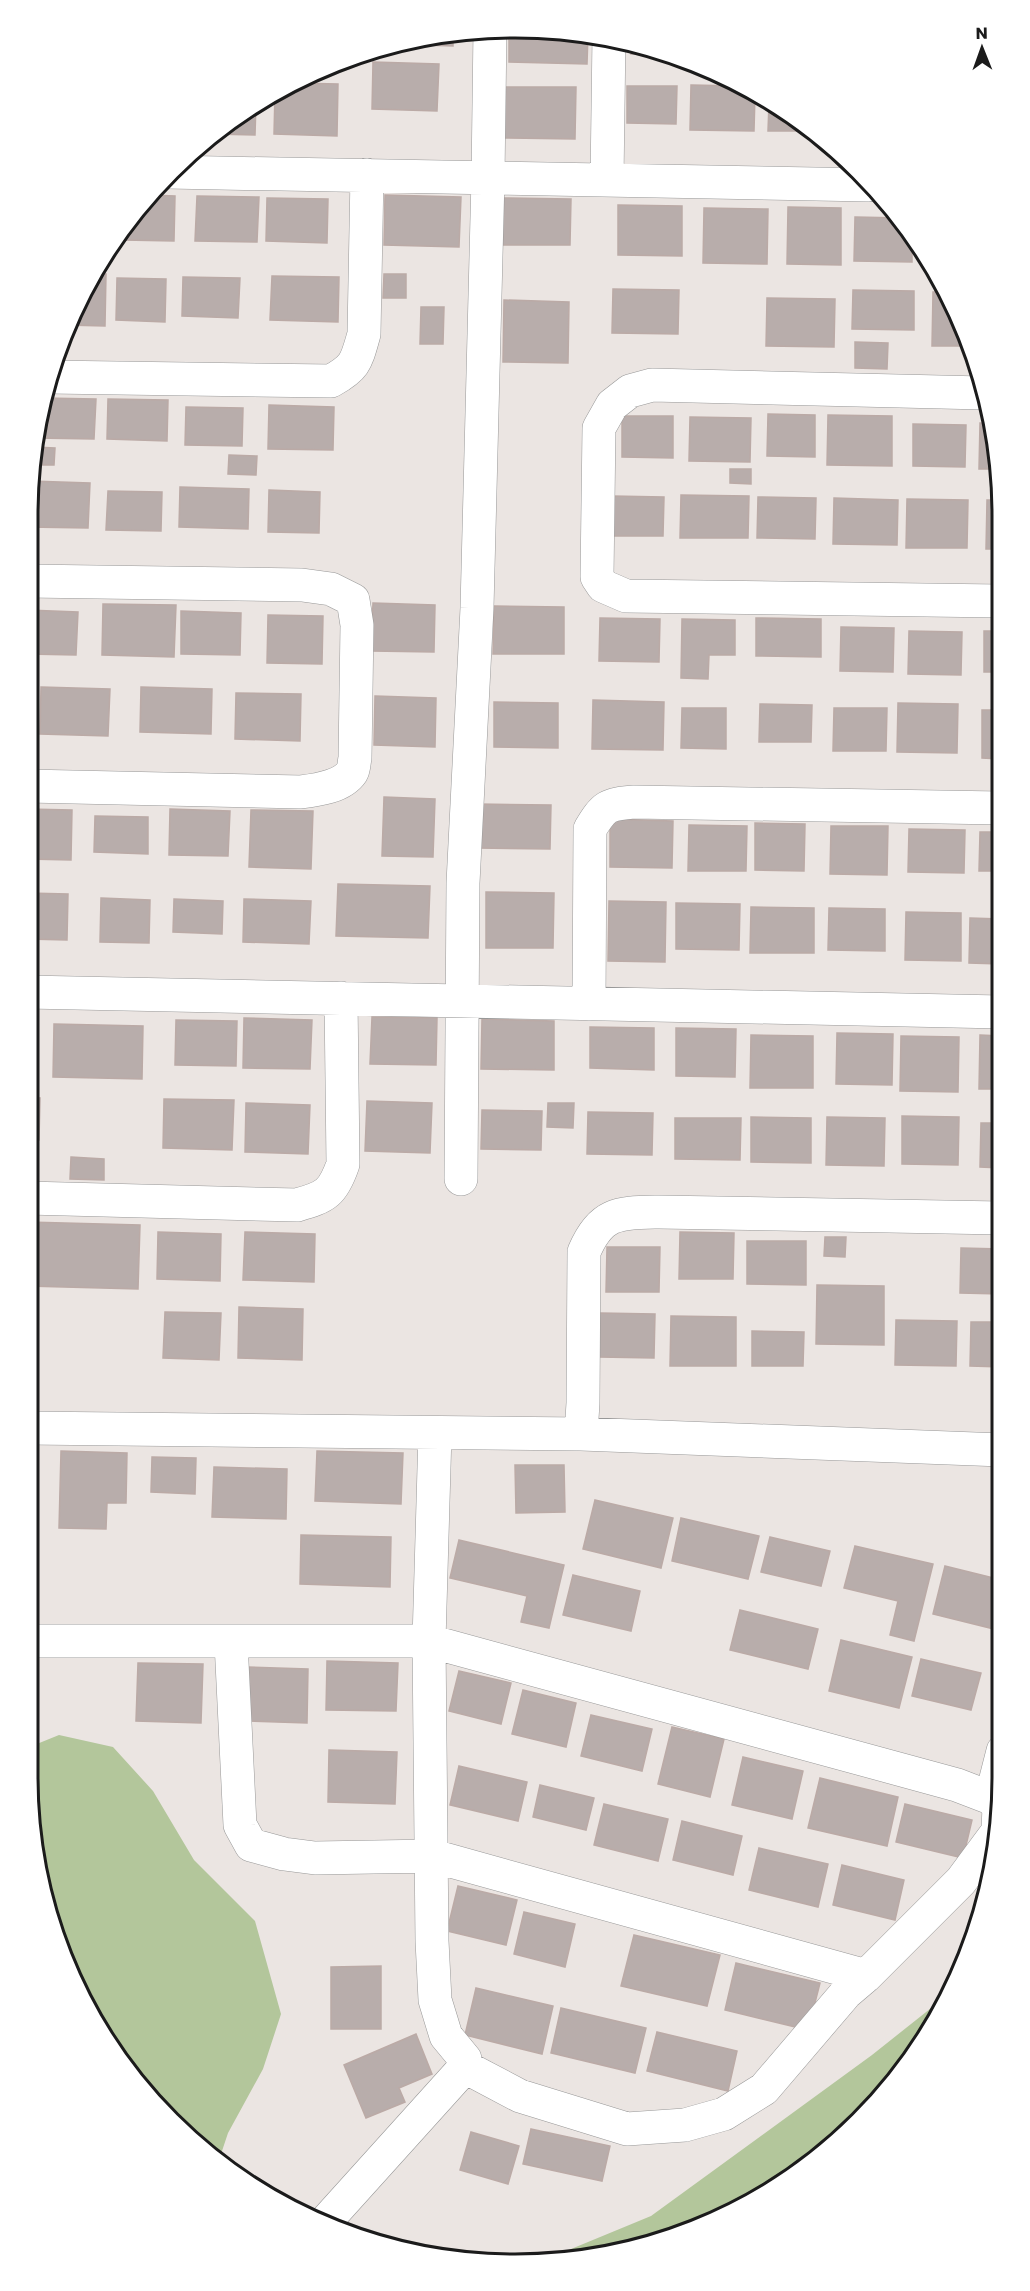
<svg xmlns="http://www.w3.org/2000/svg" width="1030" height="2291" viewBox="0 0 1030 2291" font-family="Poppins,sans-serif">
<rect width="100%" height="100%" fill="#ebe5e2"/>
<path fill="#b3c69b" d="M59,1735L113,1747L153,1791L194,1860L255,1921L281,2014L263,2069L228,2133L220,2157L148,2097L92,2020L53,1933L27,1776V1748Z
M945,1997L882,2098L759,2199L610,2255L542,2261L651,2216L872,2055Z"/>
<path fill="#b8adab" stroke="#bbaaa6" stroke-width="1.5" d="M515,27L588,34L587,64L509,62V28Z
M453,33V46L393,44L419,36Z
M631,43L669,54H631Z
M373,62L439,64L437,111L372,109Z
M294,83L338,84L337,136L274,134L275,93Z
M691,85L739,86L755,95L754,131L690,130Z
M627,86H677L676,124L627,123Z
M504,87H576L575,139L503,138Z
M256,103L255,135L214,134L244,109Z
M769,103L812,128L815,131H768Z
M149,195L175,196L174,241L123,240V227Z
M385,195L461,197L459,247L384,245Z
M197,196L259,197L257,242L195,241Z
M267,198L328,199L327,243L266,241Z
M502,198L571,199L570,245H502Z
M618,205L682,206V256L618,255Z
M788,207L841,208V265L787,264Z
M704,208L768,209L767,264L703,263Z
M855,217L902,218L912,236V262L854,261Z
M94,273L106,274L105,326L66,325Z
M384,274H406V298H383Z
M272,276L339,277L338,322L270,320Z
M183,277L240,278L238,318L182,316Z
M117,278L166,279L165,322L116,320Z
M613,289L679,290L678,334L612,333Z
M853,290L914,291V330L852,329Z
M933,292H945L966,328L971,346H932Z
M767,298L835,299L834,347L766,346Z
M504,300L569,302L568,363L503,362Z
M421,307H444L443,344H420Z
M855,342L888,343L887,369L855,368Z
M43,398L96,399L94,439L35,438L36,420Z
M108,399L168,400L167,441L107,439Z
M269,405L334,407L333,450L268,449Z
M186,407L243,408L242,446L185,445Z
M768,414L815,415V457L767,456Z
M828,415L892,416V466L827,465Z
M622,416H673V458L622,457Z
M690,417L751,418L750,462L689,461Z
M980,423L991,424L999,451V469H979Z
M913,424L966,425L965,467L913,466Z
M34,447L55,448L54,465H32Z
M229,455L257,456L256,475L228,474Z
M730,469H751V484L730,483Z
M30,481L90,483L88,528L27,527Z
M180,487L249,489L248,529L179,527Z
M269,490L320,492L319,533L268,532Z
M108,491L162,492L161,531L106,530Z
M681,495L749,496L748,538H680Z
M612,496L664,497L663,536H611Z
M758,497L816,498L815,539L757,538Z
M834,498L898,500L897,545L833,544Z
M907,499L968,500L967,548H906Z
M987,500H999V549H986Z
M373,603L435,605L434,652L371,651Z
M103,604L176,605L174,657L102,655Z
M494,606L564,607V654H493Z
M27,610L78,612L76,655L27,654Z
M181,611L241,613L240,655L181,654Z
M268,615L323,616L322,664L267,663Z
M600,618L660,619L659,662L599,661Z
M756,618L821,619V657L756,656Z
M682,619L735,620V655H709L708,679L681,678Z
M841,627L894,628L893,672L840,671Z
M909,631L962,632L961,675L908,674Z
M984,631H999V672H984Z
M41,687L110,689L108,736L40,734Z
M141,687L212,689L211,734L140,732Z
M236,693L301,694L300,741L235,739Z
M375,696L436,698L435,747L374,745Z
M593,700L664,702L663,750L592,749Z
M494,702L558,703V748L494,747Z
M898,703L958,704L957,753L897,752Z
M760,704L812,705L811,742H759Z
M682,708H726V749L681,748Z
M834,708H887L886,751H833Z
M982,710H1000V759L982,758Z
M384,797L435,799L433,857L382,856Z
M477,804L551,805L550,849L477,848Z
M27,809L72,810L71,860L27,859Z
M170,809L230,811L228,856L169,855Z
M251,810L313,811L311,869L249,867Z
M95,816L148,817V854L94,852Z
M610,819L673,821L672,868L610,867Z
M755,823L805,824L804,871L755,870Z
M689,825L747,826L746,871H688Z
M831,826H888L887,875L830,874Z
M909,829L965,830L964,873L908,872Z
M980,832H1000V871H979Z
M338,884L430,886L428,938L336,936Z
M486,892L554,893L553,948H486Z
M27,893L68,894L67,940L27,939Z
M101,898L150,900L149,943L100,942Z
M174,899L223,901L222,934L173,932Z
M244,899L311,901L309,944L243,942Z
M609,901L666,902L665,962L608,961Z
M676,903L740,904L739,950L676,949Z
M751,907L814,908V953H750Z
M829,908L885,909V951L828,950Z
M906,912L961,913V961L905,960Z
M970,918L1000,919V964L969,963Z
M27,1015H33L32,1071H27Z
M372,1017L437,1018L436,1065L370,1064Z
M244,1018L312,1020L310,1069L243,1068Z
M482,1019L554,1021V1070L481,1069Z
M176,1020L237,1021L236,1066L175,1065Z
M54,1024L143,1026L142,1079L53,1077Z
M590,1027L654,1028V1070L590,1068Z
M676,1028L736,1029L735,1077L676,1076Z
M837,1033L893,1034L892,1085L836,1084Z
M751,1035L813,1036V1088H750Z
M980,1035L1001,1036V1089H979Z
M901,1036L959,1037L958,1092L900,1091Z
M27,1097L40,1098L39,1140H27Z
M164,1099L234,1100L232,1150L163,1148Z
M367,1101L432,1103L430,1153L365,1151Z
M246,1103L310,1105L308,1154L245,1152Z
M548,1103H574L573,1128L547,1127Z
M482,1110L542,1111L541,1150L481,1149Z
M588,1112L653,1113L652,1155L587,1154Z
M902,1116L959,1117L958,1165L902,1164Z
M751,1117L811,1118V1163L751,1162Z
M827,1117L885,1118L884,1166L826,1165Z
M675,1118H741L740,1160L675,1159Z
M981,1123H1001V1168L980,1167Z
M71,1157L104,1159V1180L70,1179Z
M27,1222L140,1225L138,1289L27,1286Z
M158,1232L221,1234L220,1281L157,1279Z
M245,1232L315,1234L314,1282L243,1280Z
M680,1232L734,1233L733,1279H679Z
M825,1237H846L845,1257L824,1256Z
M747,1241H806V1285L747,1284Z
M607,1247H660L659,1292H606Z
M961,1248L1001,1249V1294L960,1293Z
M817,1285L884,1286V1345L816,1344Z
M239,1307L303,1309L302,1360L238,1358Z
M165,1312L221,1313L219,1360L163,1358Z
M600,1313L655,1314L654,1358L599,1357Z
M671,1316L736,1317V1366H670Z
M896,1320L957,1321L956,1366L895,1365Z
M971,1322H1002V1367L970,1366Z
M752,1331L804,1332L803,1366H752Z
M61,1451L127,1453L126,1503H107L106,1529L59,1528Z
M317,1451L403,1453L401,1504L315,1501Z
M152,1457L196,1458L195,1494L151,1492Z
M515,1465H564L565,1512L516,1513Z
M214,1467L287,1469L286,1519L212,1517Z
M595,1500L673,1518L661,1568L583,1549Z
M681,1518L759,1536L748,1579L672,1561Z
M27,1534H33L32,1573H27Z
M301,1535L391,1537L390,1587L300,1584Z
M770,1537L830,1551L821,1586L761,1572Z
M459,1540L564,1565L549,1628L521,1622L527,1596L450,1578Z
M855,1546L933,1564L914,1641L890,1635L898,1601L844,1588Z
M945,1566L1002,1580V1613L998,1630L933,1614Z
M573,1575L640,1591L631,1631L563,1615Z
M740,1610L818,1629L808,1669L730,1650Z
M841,1640L912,1657L899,1708L829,1691Z
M921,1659L981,1673L971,1710L912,1696Z
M327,1661L398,1663L396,1711L326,1710Z
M27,1662H36L35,1707H27Z
M138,1663L203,1664L201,1723L136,1721Z
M247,1667L308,1669L307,1723L245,1721Z
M459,1671L511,1683L501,1724L449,1711Z
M523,1690L576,1703L566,1747L512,1734Z
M591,1715L652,1729L642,1771L581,1756Z
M672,1727L724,1739L710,1797L658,1784Z
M329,1750L397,1752L395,1804L328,1802Z
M743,1757L803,1771L792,1819L732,1805Z
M459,1766L527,1782L518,1821L450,1805Z
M820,1778L898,1797L887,1846L808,1828Z
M540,1785L594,1798L586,1830L533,1817Z
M604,1804L668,1819L658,1861L594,1845Z
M905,1804L972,1820L963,1858L896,1842Z
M682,1821L742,1836L733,1875L673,1860Z
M759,1848L828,1864L818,1907L749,1890Z
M842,1865L904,1880L895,1920L833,1905Z
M458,1886L517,1900L506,1945L447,1931Z
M524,1912L575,1924L565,1967L514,1954Z
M634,1935L720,1955L707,2006L621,1986Z
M736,1963L820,1983L808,2030L725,2010Z
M381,1966V2029H331V1967Z
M476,1988L553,2006L542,2054L465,2035Z
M561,2008L646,2028L635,2073L551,2053Z
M657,2032L737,2051L728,2091L647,2071Z
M416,2034L432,2074L399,2088L405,2102L366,2118L344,2065Z
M531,2129L610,2146L602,2181L523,2164Z
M471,2132L519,2146L508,2184L460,2170Z"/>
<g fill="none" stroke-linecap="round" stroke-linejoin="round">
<defs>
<path id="minor" d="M168,172L869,185
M607,180L609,36
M49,377L331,381C356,367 356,362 364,334L367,175
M983,393L652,385L630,391L612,405L599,428L597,577L603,586L626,596L999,601
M27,786L301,792C317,790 342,787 352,772C354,769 354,762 355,758L357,625L353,600L331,589L302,585L27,581
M27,992L1001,1012
M589,1004L590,829C604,806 607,804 634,802L1000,808
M461,1179L463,883L477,608L488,178L490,29
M27,1198L297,1205C326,1197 333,1193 343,1164L341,998
M27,1428L581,1434L1002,1450
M435,1433L429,1641L432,1941L435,2000L446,2036L465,2059V2067L520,2096L627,2129L685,2125L724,2114L764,2089L846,1993L866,1976L961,1881L998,1831
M581,1434L583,1403L584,1252C601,1212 618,1213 659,1212L1001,1218
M27,1641H429L957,1785L991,1798L999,1807L998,1829
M231,1642L240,1825L251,1845L284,1854L315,1858L433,1856L866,1976
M991,1798L1003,1751
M327,2220L465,2067"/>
</defs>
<use href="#minor" stroke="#989898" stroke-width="34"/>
<path stroke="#e77688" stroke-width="4" stroke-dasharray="3 3" stroke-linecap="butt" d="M273,2193L275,2200"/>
<use href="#minor" stroke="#fff" stroke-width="33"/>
</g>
<path d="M0 0H1030V2291H0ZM515 38H515A477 477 0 0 1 992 515V1777A477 477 0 0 1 515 2254H515A477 477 0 0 1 38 1777V515A477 477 0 0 1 515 38Z" fill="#fff" fill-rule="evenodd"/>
<path fill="none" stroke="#1b1b1b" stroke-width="3" d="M515 38H515A477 477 0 0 1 992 515V1777A477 477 0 0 1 515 2254H515A477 477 0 0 1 38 1777V515A477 477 0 0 1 515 38Z"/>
<g transform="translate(982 48) rotate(359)" stroke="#ffffff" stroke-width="4.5" paint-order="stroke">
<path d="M0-4.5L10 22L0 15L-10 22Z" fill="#1b1b1b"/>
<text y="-9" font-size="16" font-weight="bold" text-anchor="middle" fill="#1b1b1b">N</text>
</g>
</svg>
